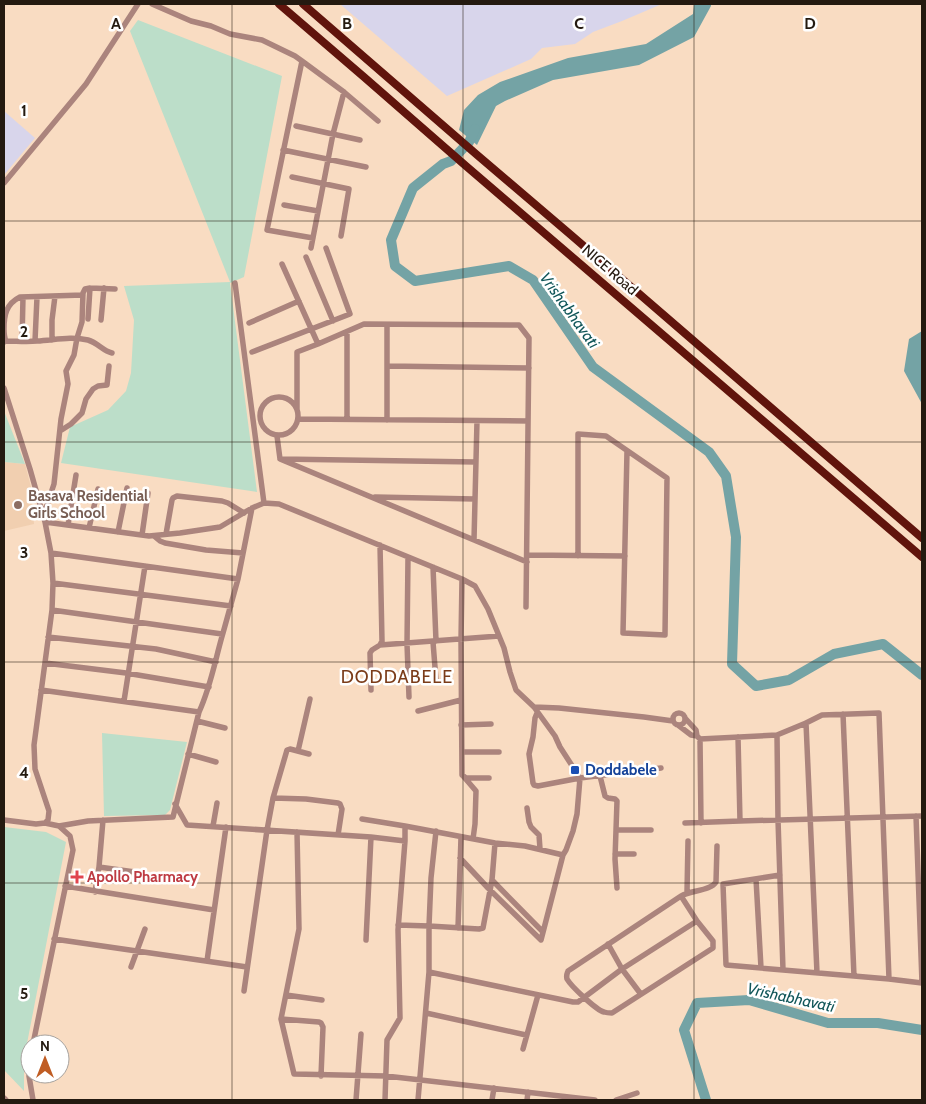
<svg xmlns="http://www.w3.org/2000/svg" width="926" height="1104" viewBox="0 0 926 1104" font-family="Cabin,sans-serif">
<rect width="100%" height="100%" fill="#f9dcc2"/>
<path fill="#f1cfb0" d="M4,462L25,464L31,487L34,524L4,531Z"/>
<path fill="#d8d5eb" d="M340,4H662L622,21L593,32L575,44L542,48L531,59L447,96Z
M4,111L35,138L4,175Z"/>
<path fill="#bcdec9" d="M138,20L282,76L244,277L230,283L257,492L61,463L70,427L108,410L126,391L131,373L134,320L124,286L230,282L130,31Z
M4,411L25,464L4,462Z
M102,733L187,742L170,810L165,815L104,816Z
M4,827L46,832L66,842L24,1059V1091L4,1070Z"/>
<path fill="#74a3a5" d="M694,4H711V6L694,37L639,65L553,80L505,101L496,106L477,145L459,130L464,110L478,95L500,82L568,58L646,44L693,14Z
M922,331V404L904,371L909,339Z"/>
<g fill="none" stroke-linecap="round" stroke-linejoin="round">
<path stroke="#74a3a5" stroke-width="10" d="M475,129L469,142L451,161L443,164L413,188L391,240L395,266L415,281L509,266L533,280L593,367L709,452L726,476L736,537L732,664L756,686L789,680L834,654L883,644L922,675
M706,1100L684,1030L697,1003L749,1000L828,1023H878L922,1030"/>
<path stroke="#ab847d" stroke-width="5.5" d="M152,4L191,21L211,26L230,34L262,40L295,56L302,61L267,230L313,238
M302,61L344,92L378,121
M296,126L360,140
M283,150L366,167
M292,177L349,189L341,236
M4,183L86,84L138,4
M284,205L318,211
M311,248L333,134L344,92
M306,257L333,321
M282,264L318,344
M235,283L264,503
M88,319L90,288
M101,320L104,288
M249,323L299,301
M52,340V320L55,296
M6,341C4,337 4,334 4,329C4,315 6,304 20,297L83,295
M22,341L23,297
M35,341L37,297
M4,342L6,341C16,341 27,342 37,341C55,340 71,336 88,340C98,343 103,351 112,353
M252,352L350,314L326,248
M387,366L529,368
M4,388L30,469L45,522L51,553L53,583L52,610L34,745L35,769L49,811L48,820L45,823
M260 416a19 19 0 1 1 38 0a19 19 0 1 1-38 0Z
M297,409V352L318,344L364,324L519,325L529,338L526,607
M299,419L528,421
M347,419V332
M387,420V325
M60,431L71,424L82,413L86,399L93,389L98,386L107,385L109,366
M277,436L280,459L476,462
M280,459L527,562
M375,497L475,499
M43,517L54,484L61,419L68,384L66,371L74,355L77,338L82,322L83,293L85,289L90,288L115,289
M45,522L149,536L180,533L220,527L252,508L264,503L279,504L462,579L475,586L488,609L504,648L510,672L516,690L534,707L555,736L560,747L580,778L577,814L573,831L566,850L563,855L541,940L488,888L460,858
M68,525L76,475
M89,528L98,489
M118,532L127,488
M166,534L172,500L173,498L177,496L222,501L228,503L244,513
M142,535L148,493
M154,536L160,541L165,543L206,550L243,553
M474,540L477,421
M51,553L238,579L252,508
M527,555L625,556
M578,556V434L606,436L667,478L665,635L623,633L627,451
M408,557L407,644L409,697
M433,567L436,641
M462,579L461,640L462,775L466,778H489
M53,583L231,606
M52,610L222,634
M48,637L156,649L216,662
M433,642L436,680
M380,645L499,636
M45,663L126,673L209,687
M41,690L199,712
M371,690L370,653L372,650L380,645L382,641L380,545
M124,701L145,566
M534,707L559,708L644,717L673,721
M418,711L461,700
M537,713L535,718L533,737L529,754L533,783L534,785L538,786L580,778L661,768
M673 719a6 6 0 1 1 12 0a6 6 0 1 1-12 0Z
M843,714L854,976
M197,721L225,728
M806,723L817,973
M461,725L491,724
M678,725L691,735L697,736L696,730L685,718
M697,736L700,739L777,735L806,723L822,715L879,713L889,979L783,970L778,820L777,735
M738,737L740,821L922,816
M700,739L701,823
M298,751L310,699
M462,752H499
M188,754L216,762
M600,776L605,796L608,798L615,799L617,801L615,859L617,888
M464,777L476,791L475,824L473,839
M273,798L306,799L338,803L340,804L342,809L338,835
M175,804L187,825L371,837L405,841V826L495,843L525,846L563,855
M527,808L529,822L531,827L539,835L540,849
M362,819L405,826
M4,820L36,824L45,823L59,826L70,836L73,850L33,1044
M685,823L740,821
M59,826L88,821L173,817L199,712C211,686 215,660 223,633C228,615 233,597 238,579
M213,826L217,803
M616,830H651
M297,832L299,929L281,1019L294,1074L386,1076L595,1100
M615,854H634
M99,867L142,873
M780,875L723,884L726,965L783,970
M756,879L761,968
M492,880L543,932
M65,886L214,910
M95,892L99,867L103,820
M687,892L688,841
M681,896L697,921L713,941V948L612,1013C608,1013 607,1013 604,1012C596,1010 571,986 567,979C566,975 567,974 568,971L681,896C691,890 711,891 716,882L717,846
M398,925L429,926L479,929L483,928L492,880L495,843
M458,928L461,837
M54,939L247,967
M366,940L371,837
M608,944L622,969L640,993
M207,961L226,827
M131,967L145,929
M429,972L573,1002H578L622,969L697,921
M889,979L922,983L916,816
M244,991L267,830L273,798L287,750L290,749L309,754
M286,995L322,1000
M426,1013L526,1035
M281,1019L319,1022L321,1023L323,1027L321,1076
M523,1049L538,995
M30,1069L29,1076L33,1100
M4,1098L6,1100
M356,1100L361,1034
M385,1100L387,1040L400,1018L398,930L405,841
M418,1100L429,972V926L431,878L436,831
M492,1100L494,1088
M527,1100L528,1092
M616,1100L637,1093"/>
<path stroke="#60140c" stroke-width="8" d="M279,4L364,77L466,166L922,557
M303,4L476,154L571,235L922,538"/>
</g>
<path fill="none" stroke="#241a10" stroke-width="1" stroke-opacity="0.55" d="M232,4V1100M463,4V1100M694,4V1100M4,221H922M4,442H922M4,662H922M4,883H922"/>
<circle fill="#8d6e63" stroke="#fff" stroke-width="2" cx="18" cy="505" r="5"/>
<rect fill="#1a4fb4" stroke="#fff" stroke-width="2" x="570" y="765" width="10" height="10" rx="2.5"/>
<path fill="#e0444e" stroke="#fff" stroke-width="2" d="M74.5 869.5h5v5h5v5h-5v5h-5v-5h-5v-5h5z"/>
<g text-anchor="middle" stroke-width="5" stroke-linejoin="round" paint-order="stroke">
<g font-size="15" fill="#241a10" stroke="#fff">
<text transform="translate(610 270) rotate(41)" y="5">NICE Road</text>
</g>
<g font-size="15" font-weight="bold" fill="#785e54" stroke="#fff" text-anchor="start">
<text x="28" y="501">Basava Residential<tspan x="28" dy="17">Girls School</tspan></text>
</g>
<g font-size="15" font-weight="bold" fill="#164399" stroke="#fff" text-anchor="start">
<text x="585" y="775">Doddabele</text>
</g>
<g font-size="15" font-weight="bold" fill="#be3a42" stroke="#fff" text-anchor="start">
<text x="87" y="882">Apollo Pharmacy</text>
</g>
<g font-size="16" font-style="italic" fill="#115659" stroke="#fff">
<text transform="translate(570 310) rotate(54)" y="6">Vrishabhavati</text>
<text transform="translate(791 997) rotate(12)" y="6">Vrishabhavati</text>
</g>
<g font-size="18" letter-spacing="1" fill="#7b3c19" stroke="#fff">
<text x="397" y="683">DODDABELE</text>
</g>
</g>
<g font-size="16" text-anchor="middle" font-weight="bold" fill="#241a10" stroke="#fff" stroke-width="5" stroke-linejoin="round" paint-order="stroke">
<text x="116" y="29">A</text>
<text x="347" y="29">B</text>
<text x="579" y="29">C</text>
<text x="810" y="29">D</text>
<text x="24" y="116">1</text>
<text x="24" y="337">2</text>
<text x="24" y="558">3</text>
<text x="24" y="778">4</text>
<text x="24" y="999">5</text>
</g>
<rect width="926" height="1104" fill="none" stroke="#241a10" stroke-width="10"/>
<g transform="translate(45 1059)"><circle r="24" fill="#ffffff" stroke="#a7a39f"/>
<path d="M0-4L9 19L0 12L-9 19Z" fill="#c05d24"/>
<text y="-8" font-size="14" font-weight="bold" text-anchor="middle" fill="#241a10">N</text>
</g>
</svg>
